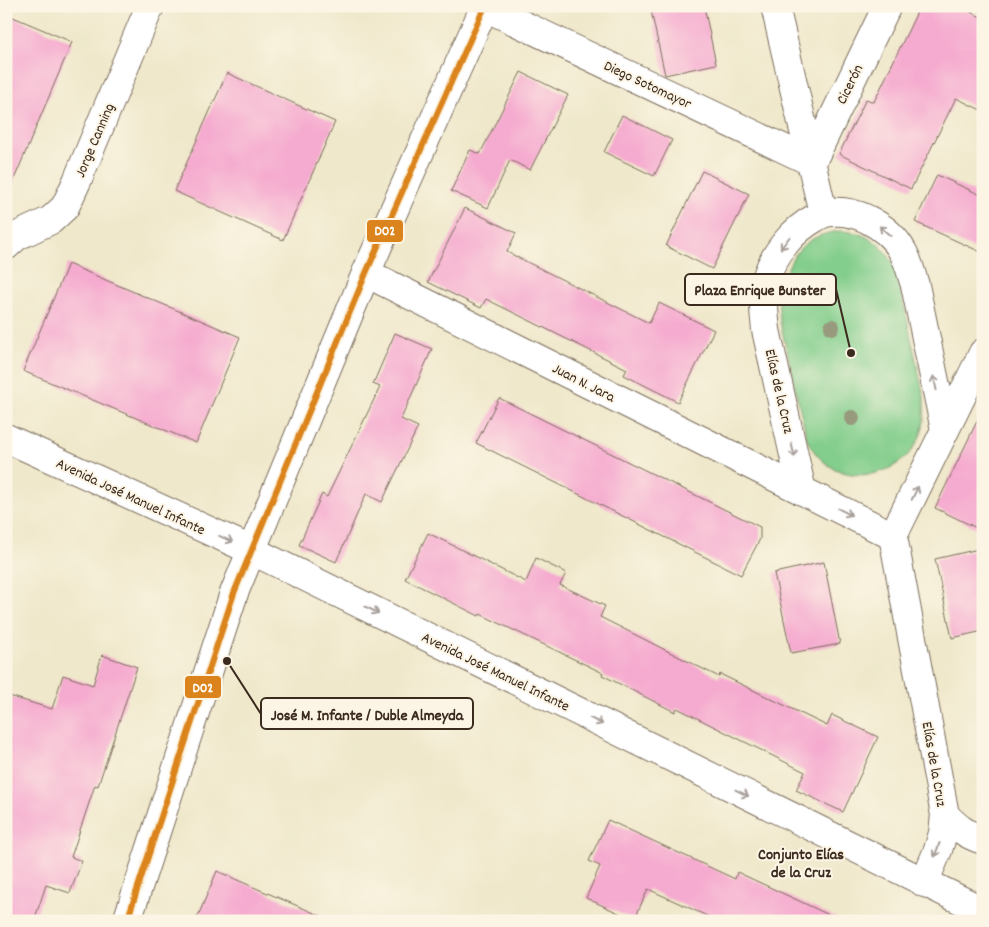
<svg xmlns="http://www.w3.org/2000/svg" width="989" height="927" viewBox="0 0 989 927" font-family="Dekko,sans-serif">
<rect width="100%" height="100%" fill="#fcf5e5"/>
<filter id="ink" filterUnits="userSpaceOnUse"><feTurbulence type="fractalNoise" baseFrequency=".02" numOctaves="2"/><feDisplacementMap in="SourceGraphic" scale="10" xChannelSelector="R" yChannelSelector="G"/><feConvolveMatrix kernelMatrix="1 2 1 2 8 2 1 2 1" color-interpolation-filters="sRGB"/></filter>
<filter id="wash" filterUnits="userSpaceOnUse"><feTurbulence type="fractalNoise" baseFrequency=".0096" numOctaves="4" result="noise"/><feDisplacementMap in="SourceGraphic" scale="20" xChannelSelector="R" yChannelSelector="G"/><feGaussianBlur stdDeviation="1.12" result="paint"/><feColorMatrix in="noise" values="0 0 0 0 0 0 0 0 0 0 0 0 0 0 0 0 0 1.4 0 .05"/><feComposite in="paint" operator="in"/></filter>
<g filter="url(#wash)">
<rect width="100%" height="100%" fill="#efe8cb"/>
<path fill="#83ce8c" stroke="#5f7c55" d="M841,231C869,233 883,244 896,269L924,397C924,407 925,417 923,427C910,480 837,493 810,445C807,440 806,435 805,430C799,405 793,380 788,355C784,338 778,320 779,302C779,293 782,284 785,276C794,248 811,234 841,231Z"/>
<g id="blocks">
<path fill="#f5aacf" d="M650,6H704L716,64L665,75Z
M920,6H958L983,18V111L956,98L911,189L839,154L866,99L874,102Z
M6,14L72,42L7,196H6Z
M521,72L568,95L530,170L510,160L488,208L451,191L470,150L480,154Z
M227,73L335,122L283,240L174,191Z
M622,115L672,140L654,176L604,152Z
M702,171L749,194L712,269L666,246Z
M937,175L983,196V253L915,222Z
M465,208L516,233L507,252L649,323L659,303L714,330L678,402L624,375L627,369L486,299L481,308L428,282Z
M68,264L240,337L196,443L23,371Z
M395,333L432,349L401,419L418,427L382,502L366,494L336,562L299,545L322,494L327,497L380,387L373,384Z
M499,398L760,527V539L741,575L476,443Z
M983,409V531L935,508Z
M428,533L526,582L536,558L566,573L560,585L605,606L600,617L719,677L720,674L827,726L832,715L878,737L843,812L796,790L805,772L677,708L675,712L602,675L603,673L480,614L479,616L405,579Z
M983,548V631L952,638L935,559Z
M824,562L840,644L791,653L774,573Z
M102,655L137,667L98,786L95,785L71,857L82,861L70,893L46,885L34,921H6V695L52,709L63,675L93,685Z
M608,820L735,879L737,872L842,921H718L648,889L634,920L586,898L600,866L589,861Z
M217,871L258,889L333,921H196Z"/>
</g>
</g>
<g filter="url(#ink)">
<use href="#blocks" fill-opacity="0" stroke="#7a6c5b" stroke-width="1"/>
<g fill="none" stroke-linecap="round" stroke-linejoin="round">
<defs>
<path id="minor" d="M775,6L823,213
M485,7L812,162L887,6
M6,246L17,236L51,220L65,207L77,181L150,6
M366,273L893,536
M6,438L251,550L983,911
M802,491L766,330C764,312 762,294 767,276C775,252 793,230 815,218C818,216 822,214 825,213C840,210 854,213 867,219C881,226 895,237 903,252C909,262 911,274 915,285L945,430
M945,815C957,827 966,835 983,840
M924,883L938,850L943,833L945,815L893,536L983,353"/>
<path id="major" d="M127,921L234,593L366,273L485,6"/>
</defs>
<use href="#minor" stroke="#7a6c5b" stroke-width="30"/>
<use href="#major" stroke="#7a6c5b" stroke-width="30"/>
<use href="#minor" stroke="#fff" stroke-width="28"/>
<use href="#major" stroke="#fff" stroke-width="28"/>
<defs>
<path id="bus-1" d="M127,921L234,593L366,273L485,6"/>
</defs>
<use href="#bus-1" stroke="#fcf5e5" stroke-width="10"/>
<use href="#bus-1" stroke="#db841d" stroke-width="6"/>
</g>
<g fill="#989a7e">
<circle cx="832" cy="327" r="8"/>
<circle cx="852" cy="418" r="8"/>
</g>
<defs><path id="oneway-shaft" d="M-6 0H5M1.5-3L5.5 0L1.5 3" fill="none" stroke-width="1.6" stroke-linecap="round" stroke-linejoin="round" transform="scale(1.25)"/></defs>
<g stroke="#a79f9a">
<use href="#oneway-shaft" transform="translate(885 231) rotate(-139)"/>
<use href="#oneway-shaft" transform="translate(785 243) rotate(127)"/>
<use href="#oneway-shaft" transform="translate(935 383) rotate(-102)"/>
<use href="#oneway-shaft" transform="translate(793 450) rotate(77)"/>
<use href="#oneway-shaft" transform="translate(915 493) rotate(-64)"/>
<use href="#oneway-shaft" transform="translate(845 512) rotate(27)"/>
<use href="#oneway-shaft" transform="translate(226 539) rotate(24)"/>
<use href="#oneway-shaft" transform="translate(372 610) rotate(26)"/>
<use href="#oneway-shaft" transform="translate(596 721) rotate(26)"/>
<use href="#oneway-shaft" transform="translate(742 793) rotate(26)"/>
<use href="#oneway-shaft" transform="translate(937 850) rotate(110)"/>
</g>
</g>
<g text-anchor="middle" stroke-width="4" stroke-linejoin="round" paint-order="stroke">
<g font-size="15" fill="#3b2a1e" stroke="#fcf5e5">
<text transform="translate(648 84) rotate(25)" y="5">Diego Sotomayor</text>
<text transform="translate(849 84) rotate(-64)" y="5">Cicerón</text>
<text transform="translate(94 140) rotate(-67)" y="5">Jorge Canning</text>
<text transform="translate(584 382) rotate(27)" y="5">Juan N. Jara</text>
<text transform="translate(780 391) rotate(77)" y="5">Elías de la Cruz</text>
<text transform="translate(131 496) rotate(25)" y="5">Avenida José Manuel Infante</text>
<text transform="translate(496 671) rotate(26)" y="5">Avenida José Manuel Infante</text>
<text transform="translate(935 764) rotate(80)" y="5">Elías de la Cruz</text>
</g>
<g font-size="16" font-weight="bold" fill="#3b2a1e" stroke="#fcf5e5">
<text x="801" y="859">Conjunto Elías<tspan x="801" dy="18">de la Cruz</tspan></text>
</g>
</g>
<path fill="none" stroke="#3b2a1e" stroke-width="2" d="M851 353L836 289M227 661L261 714"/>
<g fill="#3b2a1e" stroke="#fcf5e5" stroke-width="2">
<circle cx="851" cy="353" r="5"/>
<circle cx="227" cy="661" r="5"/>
</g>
<g fill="#fcf5e5" stroke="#3b2a1e" stroke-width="2">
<rect x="685" y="274" width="151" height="31" rx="5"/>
<rect x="261" y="698" width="212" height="31" rx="5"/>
</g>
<g font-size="16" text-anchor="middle" font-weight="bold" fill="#3b2a1e">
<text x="760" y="295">Plaza Enrique Bunster</text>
<text x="367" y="720">José M. Infante / Duble Almeyda</text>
</g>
<g stroke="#fcf5e5" stroke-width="2">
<rect x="366" y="219" width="38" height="24" rx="5" fill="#db841d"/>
<rect x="184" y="675" width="38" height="24" rx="5" fill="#db841d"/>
</g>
<g font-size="14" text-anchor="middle" font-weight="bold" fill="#fff">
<text x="385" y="235">D02</text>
<text x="203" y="692">D02</text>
</g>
<rect width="989" height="927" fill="none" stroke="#fcf5e5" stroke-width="25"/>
</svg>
